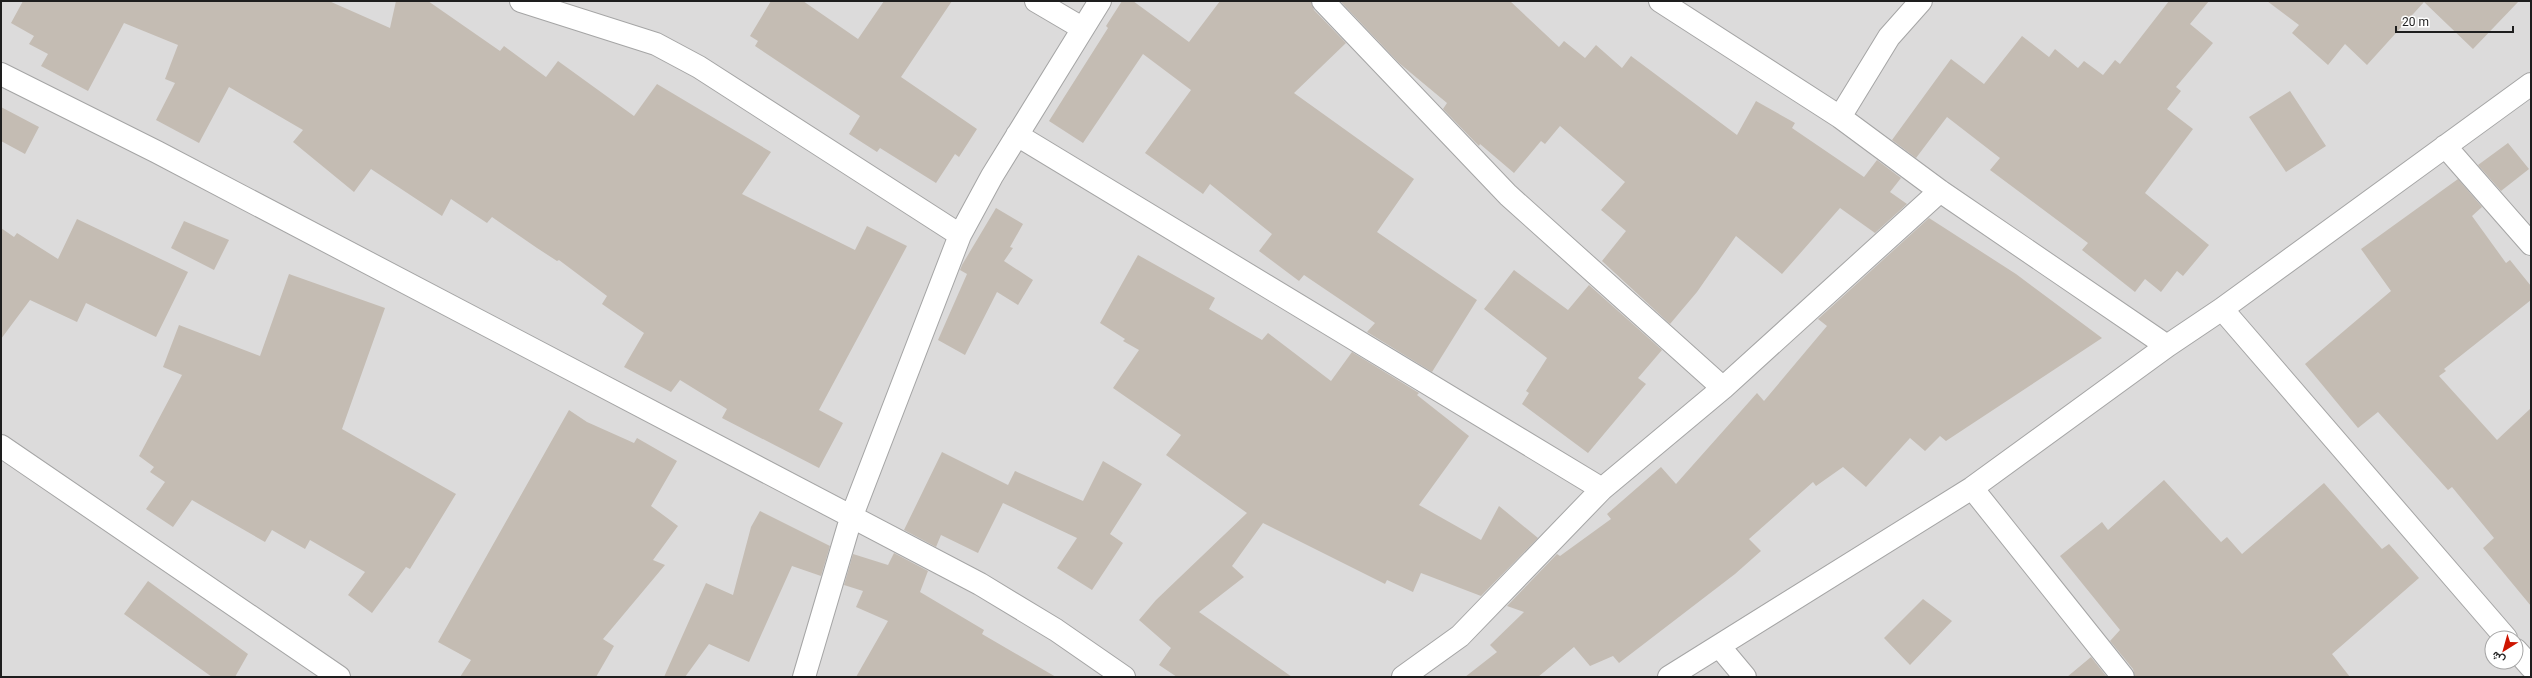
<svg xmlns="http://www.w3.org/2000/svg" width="2532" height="678" viewBox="0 0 2532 678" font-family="Roboto,Vazirmatn,sans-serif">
<rect width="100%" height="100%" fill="#f0ede4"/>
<path fill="#dcdbdb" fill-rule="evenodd" d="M1,1H2531V677H1ZM2492,638H2516V662H2492Z"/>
<path fill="#c4bcb3" d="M23,1H329L390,28L396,1H428L500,51L504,46L546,77L558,61L634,116L657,84L771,152L742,194L855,250L867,226L907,246L819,410L843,423L819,468L722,418L727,409L680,380L671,392L624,367L644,333L602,304L607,296L559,260L557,261L537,248L492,217L487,223L451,199L442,216L371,169L354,192L293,142L303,130L229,87L199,143L156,120L175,83L165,79L178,45L124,23L88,91L41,66L48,54L29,44L34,36L11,23Z
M771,1H803L858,39L884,1H952L901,77L977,129L959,157L955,154L936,183L880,148L877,152L849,134L860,116L755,46L758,41L750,36Z
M1122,1H1133L1189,42L1220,1H1311L1314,10L1346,43L1294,93L1414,179L1377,232L1477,300L1432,372L1367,332L1375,323L1304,275L1299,281L1259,251L1272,234L1210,184L1203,194L1145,153L1191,90L1143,54L1083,143L1049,121L1108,28L1106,26Z
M1340,1H1510L1559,47L1564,41L1585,58L1596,45L1622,68L1631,56L1737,135L1756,101L1795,123L1792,128L1864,177L1877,160L1901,178L1890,192L1907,204L1875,233L1840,208L1782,274L1736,236L1697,292L1670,324L1602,261L1626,231L1601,210L1625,182L1560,126L1545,144L1541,141L1514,173L1480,144L1479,146L1475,142L1443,109L1447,103L1399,63Z
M2169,1H2209L2190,24L2213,43L2176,87L2181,91L2167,109L2193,129L2145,193L2209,245L2183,276L2177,271L2161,292L2145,279L2135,292L2082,250L2088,243L1990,170L2000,158L1947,117L1916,158L1892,140L1951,59L1984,84L2022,36L2049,57L2055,49L2078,68L2084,61L2103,75L2115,60L2120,64Z
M2267,1H2519L2473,49L2424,2L2367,65L2345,44L2328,65L2292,33L2299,25Z
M2290,91L2326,146L2286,172L2249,117Z
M1,107L39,127L25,154L1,141Z
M2508,143L2529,169L2501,191L2478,165Z
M2458,179L2482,207L2472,216L2506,263L2510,260L2531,286V300L2444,369L2446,371L2439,376L2497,440L2531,408V606L2483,548L2494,538L2452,487L2448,490L2378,412L2358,428L2305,364L2391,291L2361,249Z
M996,208L1023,224L1010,247L1013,248L1004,261L1033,280L1018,305L997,292L965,355L938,340L967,274L960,270L962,265Z
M1929,218L2016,274L2102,338L1946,441L1940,436L1925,451L1910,438L1866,487L1843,467L1816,486L1813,482L1749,539L1761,551L1735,574L1619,663L1613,656L1590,666L1574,647L1538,677H1465L1497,652L1490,645L1524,612L1507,606L1557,554L1560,556L1611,519L1607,514L1661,467L1676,484L1757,393L1764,401L1827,326L1818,319Z
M77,219L188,272L156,337L86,303L77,322L30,300L1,339V228L14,237L17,233L58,259Z
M184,221L229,240L214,270L171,248Z
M1138,255L1215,298L1209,309L1262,340L1268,333L1331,381L1352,352L1419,393L1417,395L1469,436L1419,505L1481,540L1499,506L1538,538L1481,596L1421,573L1413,592L1387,580L1385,584L1263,523L1232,566L1244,577L1199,612L1292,677H1177L1159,665L1171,648L1139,620L1156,600L1247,513L1166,455L1181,435L1113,388L1139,350L1123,341L1125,339L1100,323Z
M1514,270L1568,310L1589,285L1662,350L1638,378L1646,384L1588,453L1522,404L1529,393L1526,391L1547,358L1484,309Z
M289,274L385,308L342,429L456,494L410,569L406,567L372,613L348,595L365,572L310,540L305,549L272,530L265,542L192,500L173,527L146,509L165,482L150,472L154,467L139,456L182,375L163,367L179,325L260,356Z
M569,410L587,422L634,443L637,438L677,461L651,506L678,526L653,560L665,565L603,639L614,646L596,677H460L471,660L438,642Z
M942,452L1008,485L1015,471L1083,501L1103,461L1142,484L1110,534L1123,543L1092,590L1057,568L1077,538L1003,503L978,553L941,535L936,547L904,530Z
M2164,480L2221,542L2227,537L2242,554L2324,483L2382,549L2389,544L2419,578L2332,654L2350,677H2135L2133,669L2110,641L2120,630L2060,556L2102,522L2108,530Z
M760,511L830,546L821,576L792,566L749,662L709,644L685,677H664L706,583L733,595L751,527Z
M894,553L928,571L920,592L984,630L982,634L1056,677H856L888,621L856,607L863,591L844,585L853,554L888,565Z
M148,581L248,654L235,677H212L124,614Z
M1923,599L1952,621L1910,665L1884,638Z
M2091,657L2107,677H2067Z"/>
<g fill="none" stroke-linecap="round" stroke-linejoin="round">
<defs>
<path id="street" d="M521,1L656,44L699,67L960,235
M1036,1L1082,28
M1323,1L1508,195L1723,388
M1660,1L1840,117L1940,191L2167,346
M1,74L157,152L980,584L1056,630L1124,677
M1840,117L1889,37L1921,1
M1017,135L1602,489
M2445,146L2531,244
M2222,309L2506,638
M1,446L339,677
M1972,488L2123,677
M1719,646L1745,677
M2516,650L2531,667
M804,677L851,518L960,235L992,176L1100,1
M1403,677L1460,636L1602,489L1723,388L1940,191
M1669,677L1972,488L2167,346L2222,309L2531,84"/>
</defs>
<use href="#street" stroke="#a5a5a5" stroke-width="24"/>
<use href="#street" stroke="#fff" stroke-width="22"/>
</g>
<rect width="2532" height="678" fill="none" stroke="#1e1e1e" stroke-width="4"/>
<g transform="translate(2504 650) rotate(217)"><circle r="19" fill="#ffffff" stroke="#a5a5a5"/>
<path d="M0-3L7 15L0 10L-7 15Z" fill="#cd1400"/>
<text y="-6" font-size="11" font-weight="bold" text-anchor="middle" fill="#1e1e1e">ش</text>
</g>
<path d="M2396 26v6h117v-6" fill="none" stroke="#1e1e1e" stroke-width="2"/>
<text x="2402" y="26" font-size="12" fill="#1e1e1e" stroke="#ffffff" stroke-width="3" paint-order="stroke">20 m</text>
</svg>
